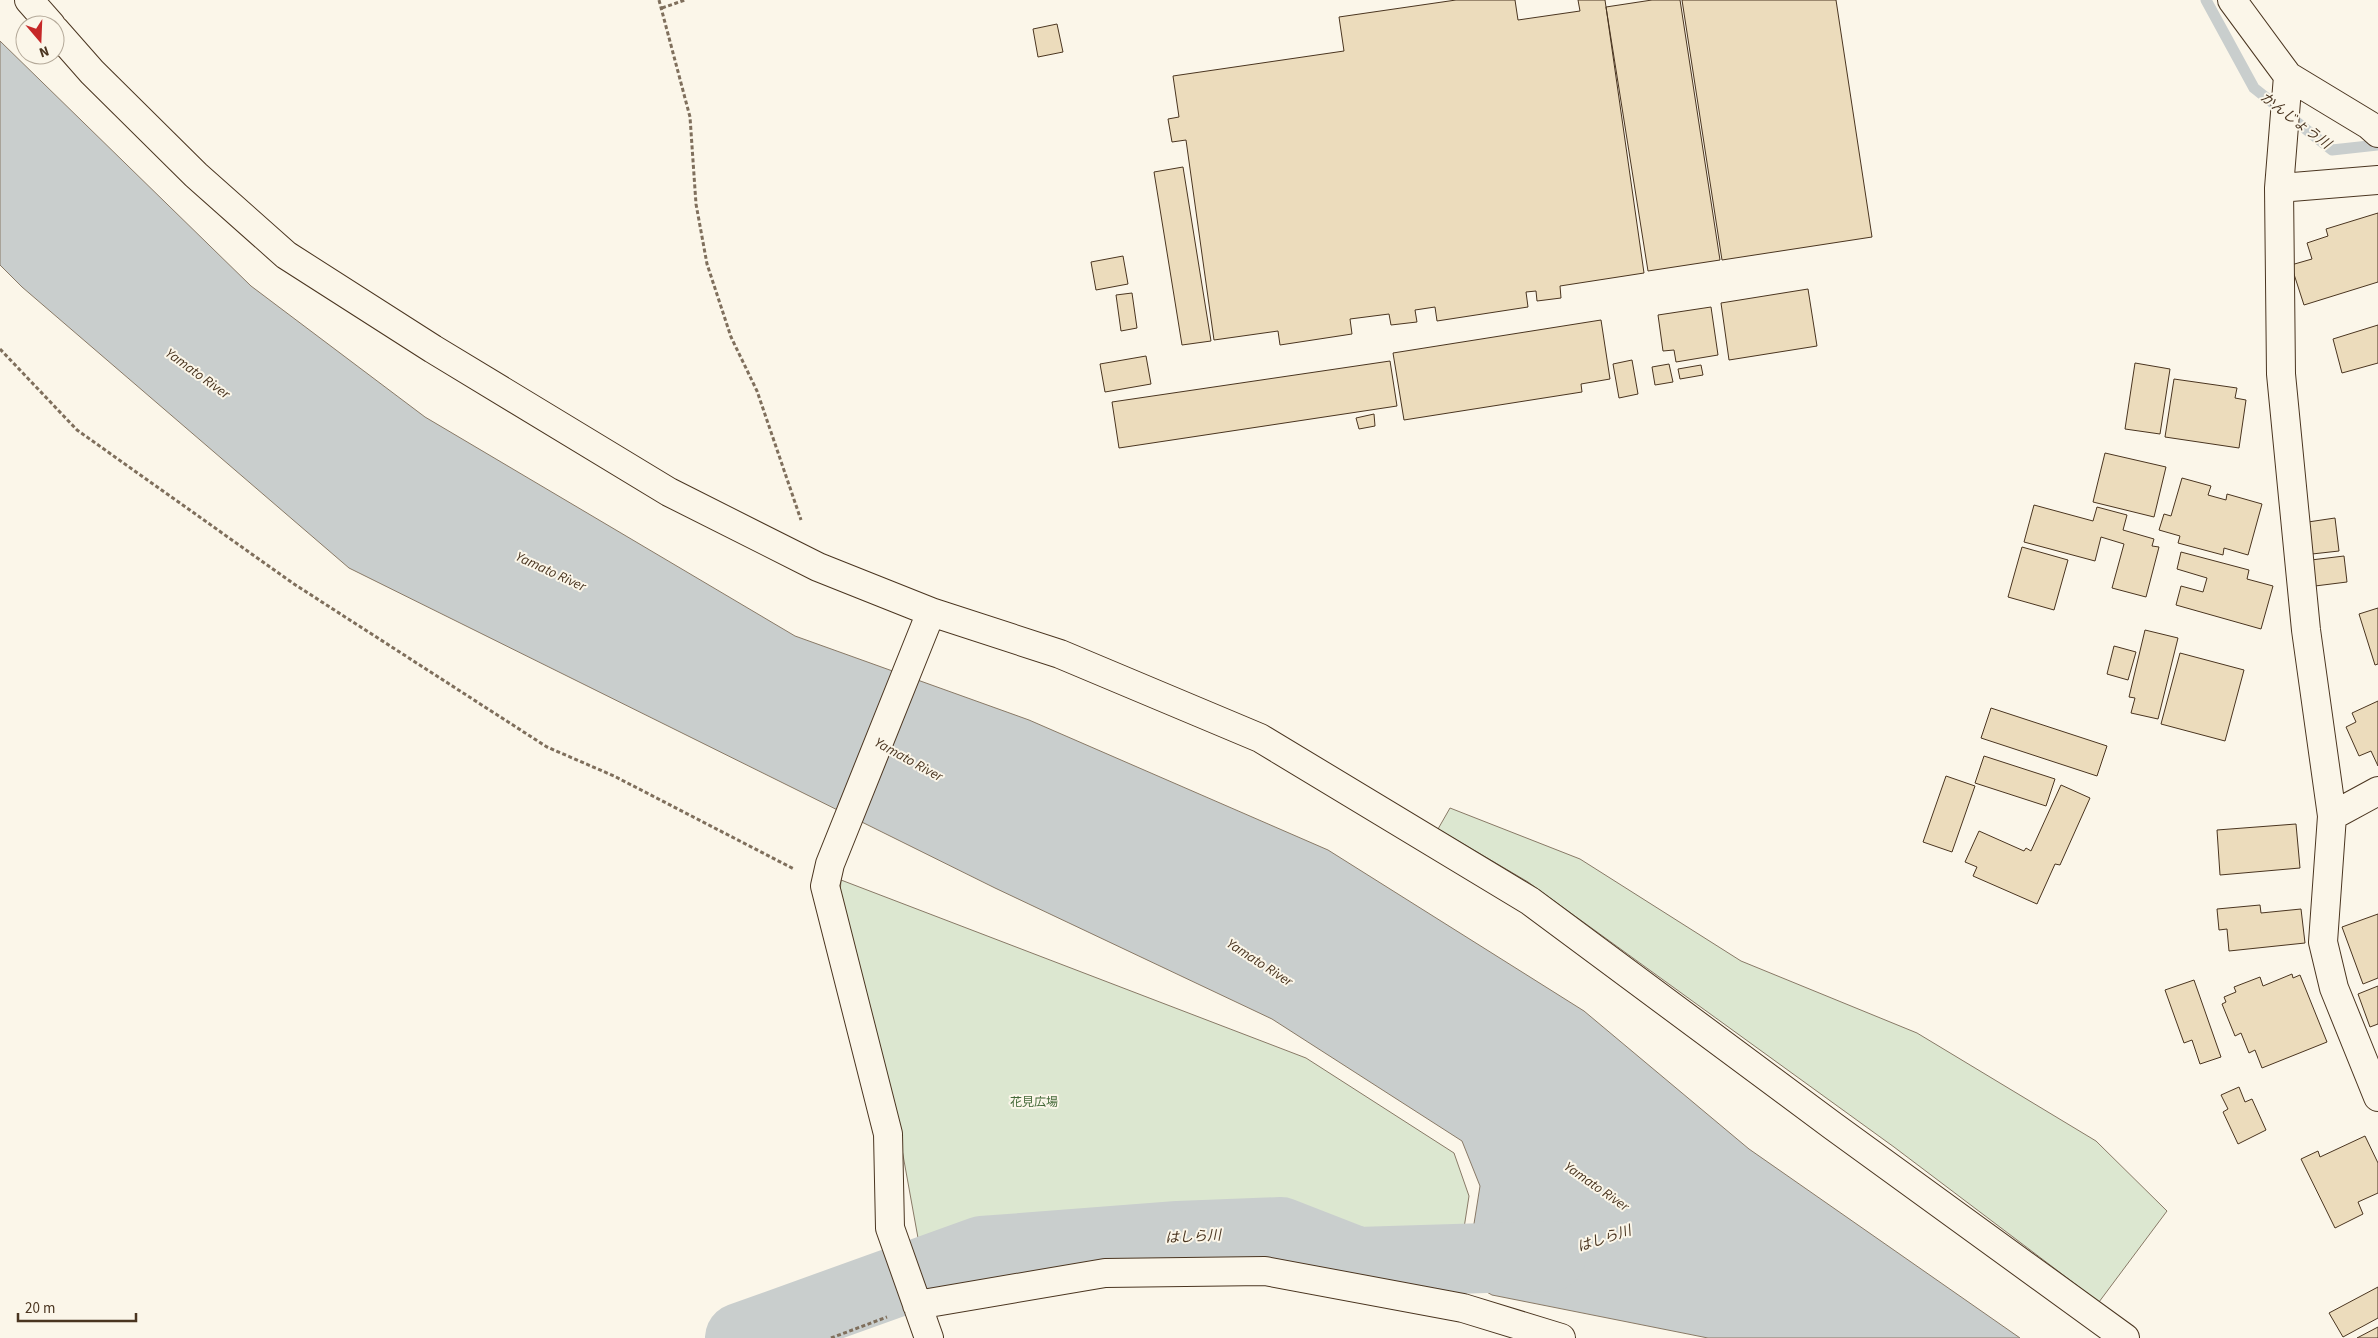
<svg xmlns="http://www.w3.org/2000/svg" width="2378" height="1338" viewBox="0 0 2378 1338" font-family="'Source Sans 3','Noto Sans JP',sans-serif">
<rect width="100%" height="100%" fill="#fbf6e9"/>
<path fill="#dce7d0" stroke="#887966" d="M1450,808L1580,859L1741,961L1917,1033L2096,1141L2167,1211L2099,1302L1894,1147L1528,882L1438,829Z
M841,880L1306,1058L1454,1153L1469,1196L1464,1228L1453,1248L1380,1254L1357,1249L1280,1221L920,1249L899,1133L840,894Z"/>
<path fill="#c9cecd" stroke="#887966" d="M0,41L251,286L425,417L795,636L1029,720L1328,850L1584,1011L1749,1149L2020,1338H1708L1492,1295L1448,1270L1473,1230L1480,1186L1462,1141L1272,1019L995,888L349,568L22,287L0,265Z"/>
<g fill="none" stroke-linecap="round" stroke-linejoin="round">
<path stroke="#c9cecd" stroke-width="11" d="M2206,0L2254,88L2332,150L2378,145"/>
<path stroke="#c9cecd" stroke-width="70" d="M740,1338L982,1251L1178,1236L1281,1232L1358,1262L1551,1256"/>
</g>
<path fill="#ecdcbc" stroke="#4a3520" d="M1456,0H1515L1518,20L1580,11L1578,0H1605L1644,273L1560,286L1561,298L1537,301L1536,291L1526,292L1528,307L1437,321L1435,307L1415,310L1417,322L1391,325L1389,314L1350,319L1352,334L1280,345L1278,331L1214,340L1186,140L1172,142L1168,119L1179,117L1173,76L1344,51L1339,17Z
M1652,0H1680L1720,260L1648,271L1606,7Z
M1682,0H1836L1872,237L1722,260Z
M1057,24L1063,52L1038,57L1033,29Z
M1183,167L1211,341L1182,345L1154,172Z
M2378,213V282L2304,305L2291,265L2312,259L2307,243L2328,236L2326,229Z
M1123,256L1128,284L1096,290L1091,262Z
M1808,289L1817,346L1729,360L1721,303Z
M1132,293L1137,328L1121,331L1116,295Z
M1711,307L1718,355L1676,362L1674,350L1663,351L1658,315Z
M1601,320L1610,379L1581,384L1582,392L1404,420L1393,353Z
M2378,325V363L2342,373L2333,339Z
M1146,356L1151,384L1105,392L1100,364Z
M1632,360L1638,394L1619,398L1613,364Z
M1390,361L1397,406L1119,448L1112,402Z
M2135,363L2170,369L2160,434L2125,429Z
M1669,364L1673,382L1655,385L1652,367Z
M1701,365L1703,375L1680,379L1678,369Z
M2174,379L2237,388L2235,398L2246,400L2239,448L2165,437Z
M1374,414L1375,426L1359,429L1356,418Z
M2105,453L2166,467L2154,517L2093,502Z
M2182,478L2211,486L2208,495L2226,500L2227,494L2262,504L2248,555L2224,548L2223,555L2178,543L2180,536L2159,530L2164,514L2171,516Z
M2034,505L2093,521L2097,507L2127,515L2123,530L2154,539L2152,546L2159,547L2146,597L2112,588L2124,544L2101,537L2095,561L2024,542Z
M2335,518L2339,551L2312,554L2308,522Z
M2022,547L2068,560L2054,610L2008,597Z
M2181,552L2249,570L2247,579L2273,586L2261,629L2176,605L2181,586L2203,592L2207,578L2177,569Z
M2344,556L2347,582L2315,586L2311,560Z
M2378,608V664L2375,665L2359,614Z
M2145,630L2178,638L2158,719L2131,713L2135,698L2129,697Z
M2114,646L2136,652L2128,680L2107,674Z
M2180,653L2244,670L2225,741L2161,724Z
M2378,701V766L2371,751L2359,756L2346,727L2356,722L2352,713Z
M1991,708L2107,746L2097,776L1981,738Z
M1984,756L2055,779L2046,806L1975,783Z
M1946,776L1975,786L1952,852L1923,842Z
M2061,785L2090,798L2060,865L2055,864L2037,904L1973,876L1977,867L1965,862L1979,831L2024,851L2026,848L2031,851Z
M2296,824L2300,868L2220,875L2217,830Z
M2260,905L2261,913L2301,909L2305,943L2229,951L2227,929L2219,930L2217,909Z
M2378,914V978L2363,984L2342,927Z
M2292,974L2293,978L2300,975L2327,1042L2262,1068L2255,1050L2249,1053L2241,1033L2235,1036L2222,1004L2226,1002L2224,997L2236,992L2234,987L2260,977L2263,986Z
M2194,980L2221,1057L2200,1064L2192,1040L2184,1043L2165,990Z
M2378,986V1024L2370,1027L2358,994Z
M2239,1087L2245,1102L2252,1099L2266,1130L2238,1144L2223,1112L2228,1109L2221,1095Z
M2365,1136L2378,1163V1193L2358,1202L2363,1214L2335,1228L2301,1159L2318,1151L2320,1157Z
M2378,1287V1318L2343,1337L2329,1313Z
M2378,1327V1338H2357Z"/>
<g fill="none" stroke-linecap="round" stroke-linejoin="round">
<defs>
<path id="minor" d="M29,0L51,25
M2232,0L2288,76L2369,125L2378,133
M55,30L92,72L196,175L286,255L433,349L669,492L818,567L931,612L1060,654L1260,738L1530,901L1833,1126L2125,1338
M2288,76L2279,188L2281,374L2306,630L2332,816L2323,942L2334,988L2378,1097
M2279,188L2378,180
M2332,816L2378,791
M917,1305L1105,1273L1265,1271L1463,1308L1561,1338
M929,1338L890,1228L888,1134L825,886L830,864L931,612"/>
</defs>
<use href="#minor" stroke="#4a3520" stroke-width="30"/>
<path stroke="#7f6f5c" stroke-width="3" stroke-dasharray="4 2.5" stroke-linecap="butt" d="M659,0L690,117L696,204L707,264L731,337L757,391L801,520
M662,8L685,0
M0,349L77,430L294,584L547,747L614,776L794,869
M831,1338L887,1317"/>
<use href="#minor" stroke="#fbf6e9" stroke-width="28"/>
</g>
<g text-anchor="middle" stroke-width="4" stroke-linejoin="round" paint-order="stroke">
<g font-size="12" fill="#436837" stroke="#fbf6e9">
<text x="1034" y="1106">花見広場</text>
</g>
<g font-size="14" font-style="italic" fill="#4a3520" stroke="#fbf6e9">
<text transform="translate(2296 120) rotate(37)" y="5">かんじょう川</text>
<text transform="translate(198 373) rotate(36)" y="5">Yamato River</text>
<text transform="translate(551 571) rotate(25)" y="5">Yamato River</text>
<text transform="translate(909 759) rotate(29)" y="5">Yamato River</text>
<text transform="translate(1260 962) rotate(33)" y="5">Yamato River</text>
<text transform="translate(1597 1186) rotate(35)" y="5">Yamato River</text>
<text transform="translate(1193 1236) rotate(-3)" y="5">はしら川</text>
<text transform="translate(1604 1238) rotate(-18)" y="5">はしら川</text>
</g>
</g>
<g transform="translate(40 40) rotate(161)"><circle r="24" fill="#fbf6e9" stroke="#b4a999"/>
<path d="M0-4L9 19L0 12L-9 19Z" fill="#c62828"/>
<text y="-8" font-size="14" font-weight="bold" text-anchor="middle" fill="#4a3520">N</text>
</g>
<path d="M18 1313v8h118v-8" fill="none" stroke="#4a3520" stroke-width="2.5"/>
<text x="25" y="1313" font-size="15" fill="#4a3520" stroke="#fbf6e9" stroke-width="4" paint-order="stroke">20 m</text>
</svg>
